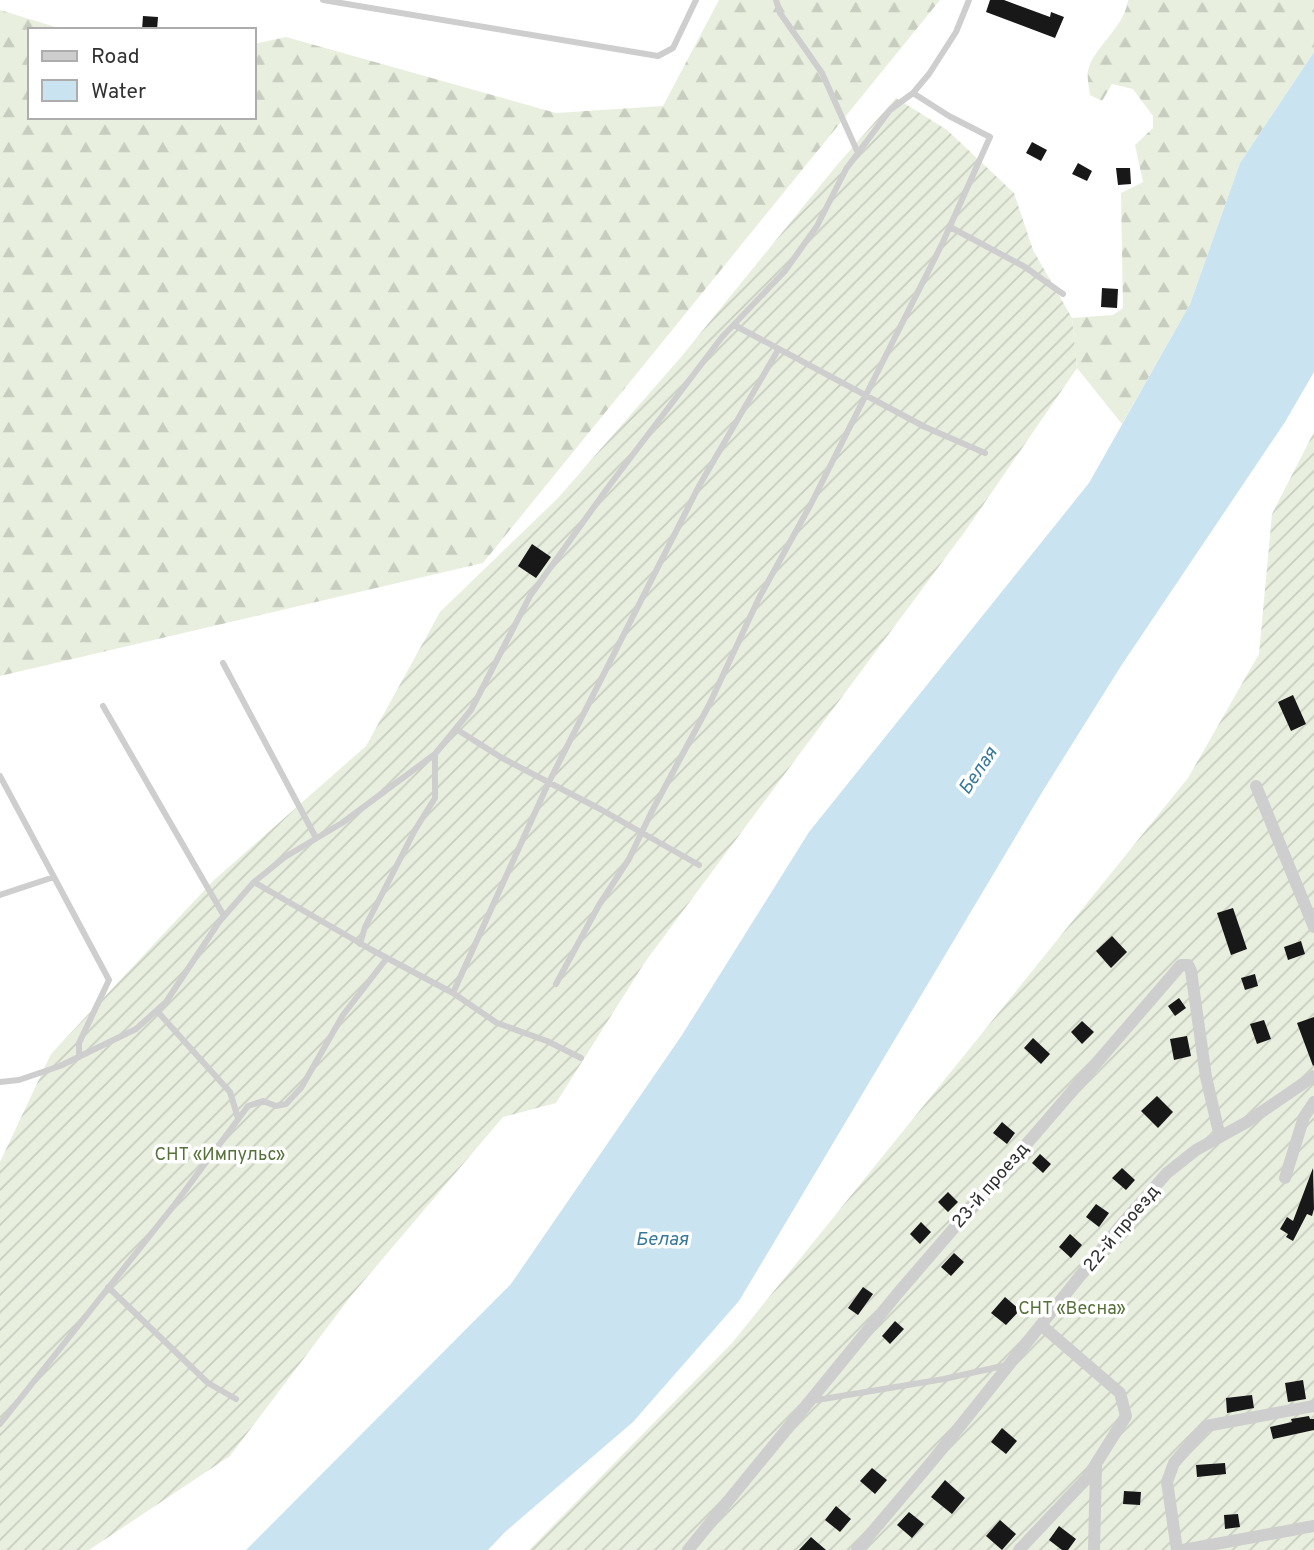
<svg xmlns="http://www.w3.org/2000/svg" width="1314" height="1550" viewBox="0 0 1314 1550" font-family="Overpass,sans-serif">
<defs>
<pattern id="forest-firs" width="22" height="20" patternUnits="userSpaceOnUse" patternTransform="scale(1.75)"><rect width="22" height="20" fill="#e8efde"/><path d="M5 1l3.5 6h-7zM16 11l3.5 6h-7z" fill="#c7cdbf"/></pattern>
<pattern id="garden-furrows" width="10" height="10" patternUnits="userSpaceOnUse" patternTransform="scale(1.75)"><rect width="10" height="10" fill="#e8efde"/><path d="M-1 1l2-2M0 10L10 0M9 11l2-2" fill="none" stroke="#c7cdbf"/></pattern>
</defs>
<rect width="100%" height="100%" fill="#fff"/>
<path fill="url(#forest-firs)" d="M719,0H940L483,563L0,676V10L65,30H30V117H254V44L286,37L556,113L663,106Z
M1128,0H1314V52L1240,163L1190,304L1122,424L1077,368L1072,318L1113,315L1123,308L1121,193L1143,182L1135,145L1153,128V116L1133,89L1112,84L1102,101L1090,95C1089,87 1086,75 1089,67C1098,43 1125,26 1128,0Z"/>
<path fill="url(#garden-furrows)" d="M896,98L947,130L1014,193L1033,250L1072,318L1077,368L966,530L645,962L556,1103L503,1117L351,1296L230,1456L89,1550H0V1162L51,1054L213,881L366,746L440,612L558,498L681,357L837,165Z
M1314,432V1550H529L732,1343L1188,778L1259,654L1272,514Z"/>
<path fill="#c9e3f0" d="M1314,52V372L1285,422L1121,666L1044,789L739,1301L633,1422L505,1532L488,1550H246L511,1284L682,1035L809,832L1089,483L1190,304L1240,163Z"/>
<path fill="#181818" d="M990,0H1004L1050,17L1051,12L1064,17L1055,38L986,12Z
M143,16L158,17L157,30H142Z
M1032,142L1047,150L1041,161L1026,153Z
M1078,163L1092,171L1087,181L1072,174Z
M1116,168H1130L1131,184L1118,185Z
M1102,288L1118,289L1117,308L1101,307Z
M532,544L551,557L536,578L518,566Z
M1293,695L1306,724L1291,731L1278,702Z
M1233,908L1247,949L1231,955L1217,913Z
M1112,936L1127,952L1111,968L1096,951Z
M1301,941L1305,954L1288,960L1284,947Z
M1255,974L1258,986L1245,990L1241,978Z
M1179,998L1186,1008L1175,1016L1168,1006Z
M1314,1017V1065L1313,1066L1297,1023Z
M1264,1020L1271,1039L1257,1044L1250,1024Z
M1082,1021L1094,1032L1082,1044L1071,1032Z
M1187,1036L1191,1056L1174,1060L1170,1039Z
M1033,1038L1050,1054L1041,1064L1024,1048Z
M1157,1096L1173,1112L1158,1128L1141,1111Z
M1002,1122L1015,1133L1007,1144L993,1133Z
M1040,1154L1051,1164L1043,1173L1032,1163Z
M1122,1168L1135,1180L1126,1190L1112,1178Z
M1313,1168L1314,1209L1312,1216L1307,1214L1293,1241L1286,1237L1288,1234L1280,1229L1287,1217L1293,1221Z
M948,1192L958,1202L948,1212L938,1202Z
M1096,1204L1109,1213L1099,1227L1086,1217Z
M921,1222L931,1232L920,1244L910,1234Z
M1070,1234L1082,1245L1071,1258L1059,1247Z
M954,1253L964,1262L951,1276L941,1267Z
M863,1287L873,1294L858,1315L848,1308Z
M1005,1297L1020,1310L1006,1325L991,1313Z
M895,1321L904,1329L890,1344L882,1336Z
M1303,1380L1306,1399L1288,1402L1285,1383Z
M1252,1395L1254,1408L1227,1413L1226,1398Z
M1309,1416L1310,1419H1314V1430L1273,1439L1270,1427L1292,1422L1291,1419Z
M1002,1428L1017,1441L1006,1454L991,1442Z
M1225,1463L1226,1474L1197,1477L1196,1465Z
M872,1468L887,1480L875,1494L860,1481Z
M945,1480L965,1498L952,1514L931,1497Z
M1124,1491L1141,1492L1140,1505L1123,1504Z
M836,1506L851,1519L840,1532L825,1520Z
M909,1512L924,1524L912,1538L897,1525Z
M1238,1514L1240,1527L1225,1529L1224,1515Z
M1000,1520L1016,1534L1002,1550L986,1536Z
M1059,1526L1076,1539L1068,1550H1062L1049,1540Z
M811,1537L826,1550H799Z"/>
<g fill="none" stroke-linecap="round" stroke-linejoin="round">
<path stroke="#cecece" stroke-width="6" d="M323,0L658,56L673,48L696,0
M776,0L780,13L822,73L858,153
M950,227L1025,267L1063,294
M734,325L925,427L985,453
M223,663L316,838
M103,706L224,916
M456,729L502,758L600,809L699,865
M0,776L109,980L79,1043V1057
M254,882L370,949L453,993L497,1023L547,1041L581,1058
M0,895L54,877
M360,944L365,927L415,830L435,798V754
M556,984L599,905L629,859L651,813L709,705L759,598L811,504L942,244L990,137L949,116L913,93
M453,993L548,784L699,486L778,350
M157,1011L230,1092L238,1118
M0,1082L19,1080L60,1066L136,1029L166,1002L219,922L254,882L285,857L342,823L435,754L471,710L530,596L609,486L722,337L785,271L817,226L846,169L890,110L913,93L929,74L956,32L969,0
M108,1287L208,1383L236,1399
M811,1401L944,1379L1007,1365
M0,1424L175,1204L248,1106L263,1101L276,1106L286,1104L301,1088L343,1015L387,958"/>
<path stroke="#cecece" stroke-width="12" d="M1256,786L1314,927
M1285,1178L1304,1117L1314,1102
M688,1550L898,1293L1181,965H1188L1191,971L1206,1077L1220,1137
M857,1550L933,1460L1120,1226L1167,1173L1196,1150L1247,1122L1314,1076
M1019,1550L1087,1478L1126,1416L1120,1393L1041,1325
M1094,1550L1096,1466
M1177,1550L1167,1482L1174,1463L1206,1426L1314,1406
M1183,1550L1314,1526"/>
</g>
<g text-anchor="middle" stroke-width="7" stroke-linejoin="round" paint-order="stroke">
<g font-size="18" fill="#56713a" stroke="#fff">
<text x="220" y="1160">СНТ «Импульс»</text>
<text x="1072" y="1314">СНТ «Весна»</text>
</g>
<g font-size="18" fill="#313131" stroke="#fff">
<text transform="translate(990 1185) rotate(-49)" y="6">23-й проезд</text>
<text transform="translate(1121 1228) rotate(-50)" y="6">22-й проезд</text>
</g>
<g font-size="19" font-style="italic" fill="#37799b" stroke="#fff">
<text transform="translate(977 770) rotate(-56)" y="7">Белая</text>
<text x="662" y="1245">Белая</text>
</g>
</g>
<rect x="28" y="28" width="228" height="91" fill="#ffffff" stroke="#adadad" stroke-width="2"/>
<rect x="42" y="51" width="35" height="10" fill="#cecece" stroke="#adadad" stroke-width="2"/>
<text x="91" y="63" font-size="21" fill="#313131">Road</text>
<rect x="42" y="80" width="35" height="21" fill="#c9e3f0" stroke="#adadad" stroke-width="2"/>
<text x="91" y="98" font-size="21" fill="#313131">Water</text>
</svg>
